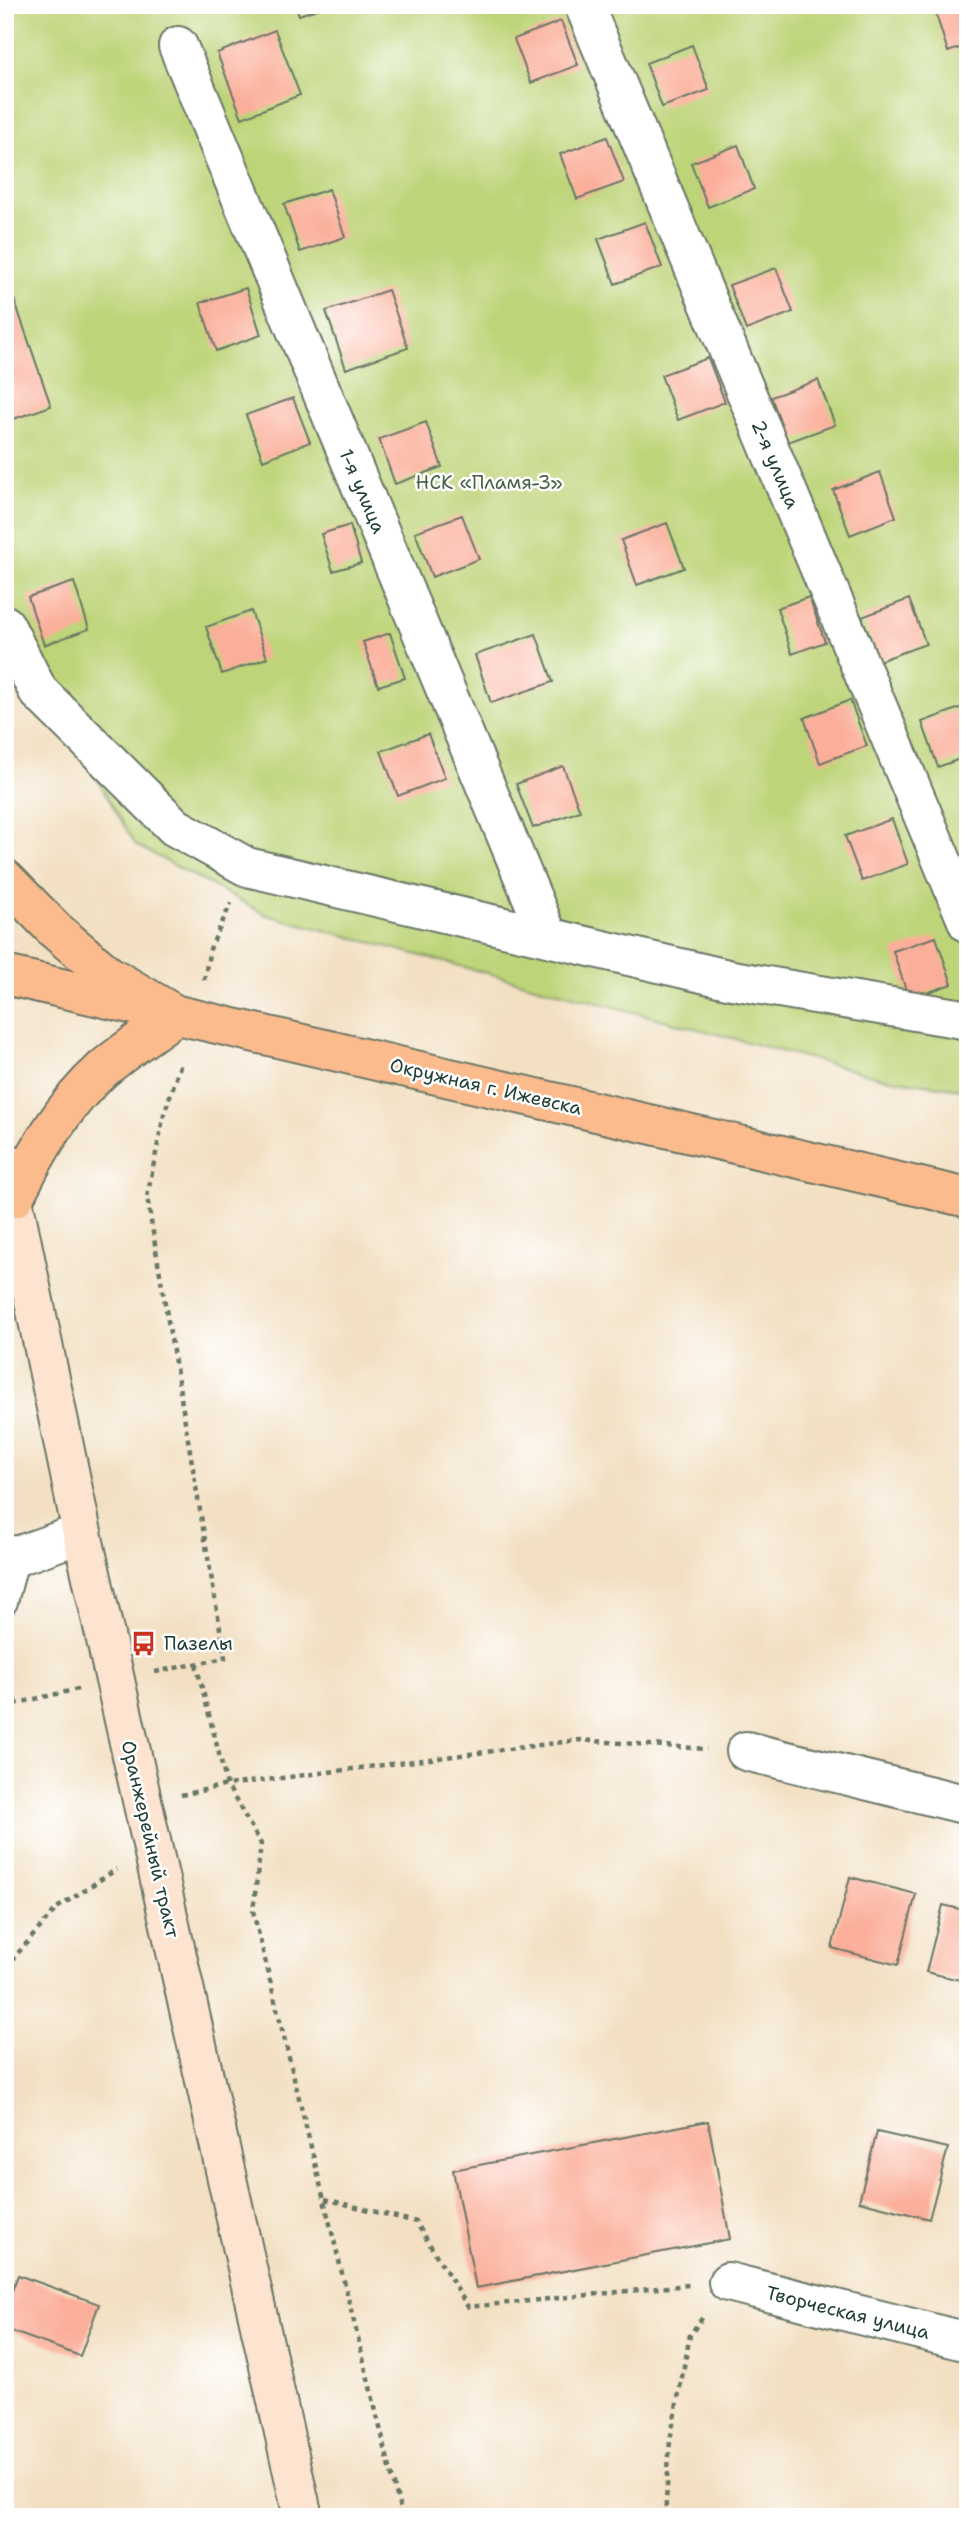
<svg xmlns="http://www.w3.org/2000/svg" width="973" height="2522" viewBox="0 0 973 2522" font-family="'Shantell Sans',sans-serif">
<rect width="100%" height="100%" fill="#fff"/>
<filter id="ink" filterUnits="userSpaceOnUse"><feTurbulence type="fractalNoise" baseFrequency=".0143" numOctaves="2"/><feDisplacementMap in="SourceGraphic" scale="14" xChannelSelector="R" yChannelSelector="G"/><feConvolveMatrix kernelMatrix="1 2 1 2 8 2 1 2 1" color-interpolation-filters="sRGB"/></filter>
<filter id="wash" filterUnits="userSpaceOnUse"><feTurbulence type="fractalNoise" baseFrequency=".00686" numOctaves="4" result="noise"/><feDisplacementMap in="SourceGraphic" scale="28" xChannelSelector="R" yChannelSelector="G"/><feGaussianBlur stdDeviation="1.57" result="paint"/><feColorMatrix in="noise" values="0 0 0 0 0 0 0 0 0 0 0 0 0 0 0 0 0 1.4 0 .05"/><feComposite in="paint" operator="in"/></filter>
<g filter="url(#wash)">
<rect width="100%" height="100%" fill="#f3e0c3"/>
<path fill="#bed478" stroke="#6e8856" stroke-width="2" d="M5,5H968V1090L883,1078L267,915L136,845L5,625Z"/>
<g id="blocks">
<path fill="#fbae99" d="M295,5H326V6L299,15Z
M933,5H968V45L948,52Z
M561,21L578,65L531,83L514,39Z
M275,30L300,95L242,118L217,53Z
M692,45L709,90L662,107L646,63Z
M607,137L624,182L577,199L560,154Z
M738,145L754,189L708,207L691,163Z
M329,189L345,237L300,252L284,204Z
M645,222L662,267L615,284L598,239Z
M776,268L793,312L746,330L729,285Z
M5,273L51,406L5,422Z
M246,288L261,335L216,351L200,303Z
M388,290L408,348L346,369L326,311Z
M708,358L725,402L678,420L661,375Z
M818,380L835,425L788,442L771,397Z
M293,398L310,442L263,460L246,415Z
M426,422L442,467L395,484L379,439Z
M880,472L896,517L850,535L833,490Z
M462,515L479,559L432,577L415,532Z
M667,523L684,568L637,585L621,540Z
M350,525L361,563L333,571L321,534Z
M74,582L89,629L44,645L28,597Z
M809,597L825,642L792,654L777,608Z
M909,599L926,644L879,661L862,617Z
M251,611L267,658L222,674L206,627Z
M390,633L405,678L378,686L363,642Z
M536,634L553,682L491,703L475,655Z
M850,700L867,746L820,763L804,718Z
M968,705V756L938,767L922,722Z
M428,734L445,778L398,796L381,751Z
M563,766L580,811L533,828L516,784Z
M892,819L908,864L862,881L845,836Z
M936,937L952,984L909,999L893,951Z
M850,1877L916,1894L898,1965L832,1948Z
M943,1905L968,1911V1982L926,1972Z
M708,2121L730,2239L476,2288L453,2170Z
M877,2132L948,2148L929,2219L859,2201Z
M18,2275L99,2304L80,2356L5,2329V2310Z"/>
</g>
</g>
<g filter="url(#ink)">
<use href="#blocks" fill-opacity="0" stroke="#697666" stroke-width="2"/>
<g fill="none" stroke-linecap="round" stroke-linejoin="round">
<defs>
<path id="lane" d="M5,1602L17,1556"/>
<path id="street" d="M584,5L968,923
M178,46L548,936
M5,625L38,691L175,827L247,867L732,980L968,1020
M5,1554L17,1556L82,1533
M746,1751L968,1805
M728,2282L968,2342"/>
<path id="secondary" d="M5,1161L82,1533L303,2517"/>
<path id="primary" d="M5,879L55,930L108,975L176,1015C152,1033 125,1050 102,1070C63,1105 37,1151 14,1198
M5,975L968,1198"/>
</defs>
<use href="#lane" stroke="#697666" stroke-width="28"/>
<use href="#street" stroke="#697666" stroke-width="42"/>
<use href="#secondary" stroke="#697666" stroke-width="42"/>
<use href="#primary" stroke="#697666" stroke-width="42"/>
<path stroke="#697666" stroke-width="4.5" stroke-dasharray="5 5" stroke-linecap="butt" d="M204,980L210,949L231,903
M196,1664L227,1785L261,1844L253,1911L402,2517
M155,1672L225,1658L147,1197L164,1114L181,1063
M5,1706L78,1689
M181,1795L227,1785L579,1740L707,1749
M5,1968L57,1908L117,1869
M325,2199L416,2222L468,2307L689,2285
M665,2517L670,2440L690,2335L705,2314"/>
<use href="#lane" stroke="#fff" stroke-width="24"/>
<use href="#street" stroke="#fff" stroke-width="38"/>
<use href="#secondary" stroke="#fde4d1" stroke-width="38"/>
<use href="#primary" stroke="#fbbb8d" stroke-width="38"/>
</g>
</g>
<defs>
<symbol id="bus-bare" viewBox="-9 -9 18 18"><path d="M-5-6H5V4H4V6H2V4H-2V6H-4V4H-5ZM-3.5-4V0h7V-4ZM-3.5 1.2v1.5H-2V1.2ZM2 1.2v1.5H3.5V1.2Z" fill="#c8321e" stroke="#fff" stroke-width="2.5" paint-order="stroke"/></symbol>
</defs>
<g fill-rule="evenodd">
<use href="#bus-bare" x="126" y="1626" width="35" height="35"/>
</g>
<g text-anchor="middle" stroke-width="5" stroke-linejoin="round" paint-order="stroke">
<g font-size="19" fill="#1f3d34" stroke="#fff">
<text transform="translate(776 464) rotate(67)" y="7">2-я улица</text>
<text transform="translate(363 491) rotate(67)" y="7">1-я улица</text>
<text transform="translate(486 1086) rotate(13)" y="7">Окружная г. Ижевска</text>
<text transform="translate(151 1839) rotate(77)" y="7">Оранжерейный тракт</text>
<text transform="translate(848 2312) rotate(14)" y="7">Творческая улица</text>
</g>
<g font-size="19" fill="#476345" stroke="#fff">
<text x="489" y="489">НСК «Пламя-3»</text>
</g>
<g font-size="19" fill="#1f3d34" stroke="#fff" text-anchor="start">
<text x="164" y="1650">Пазелы</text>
</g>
</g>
<rect width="973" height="2522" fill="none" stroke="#fff" stroke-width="28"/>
</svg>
